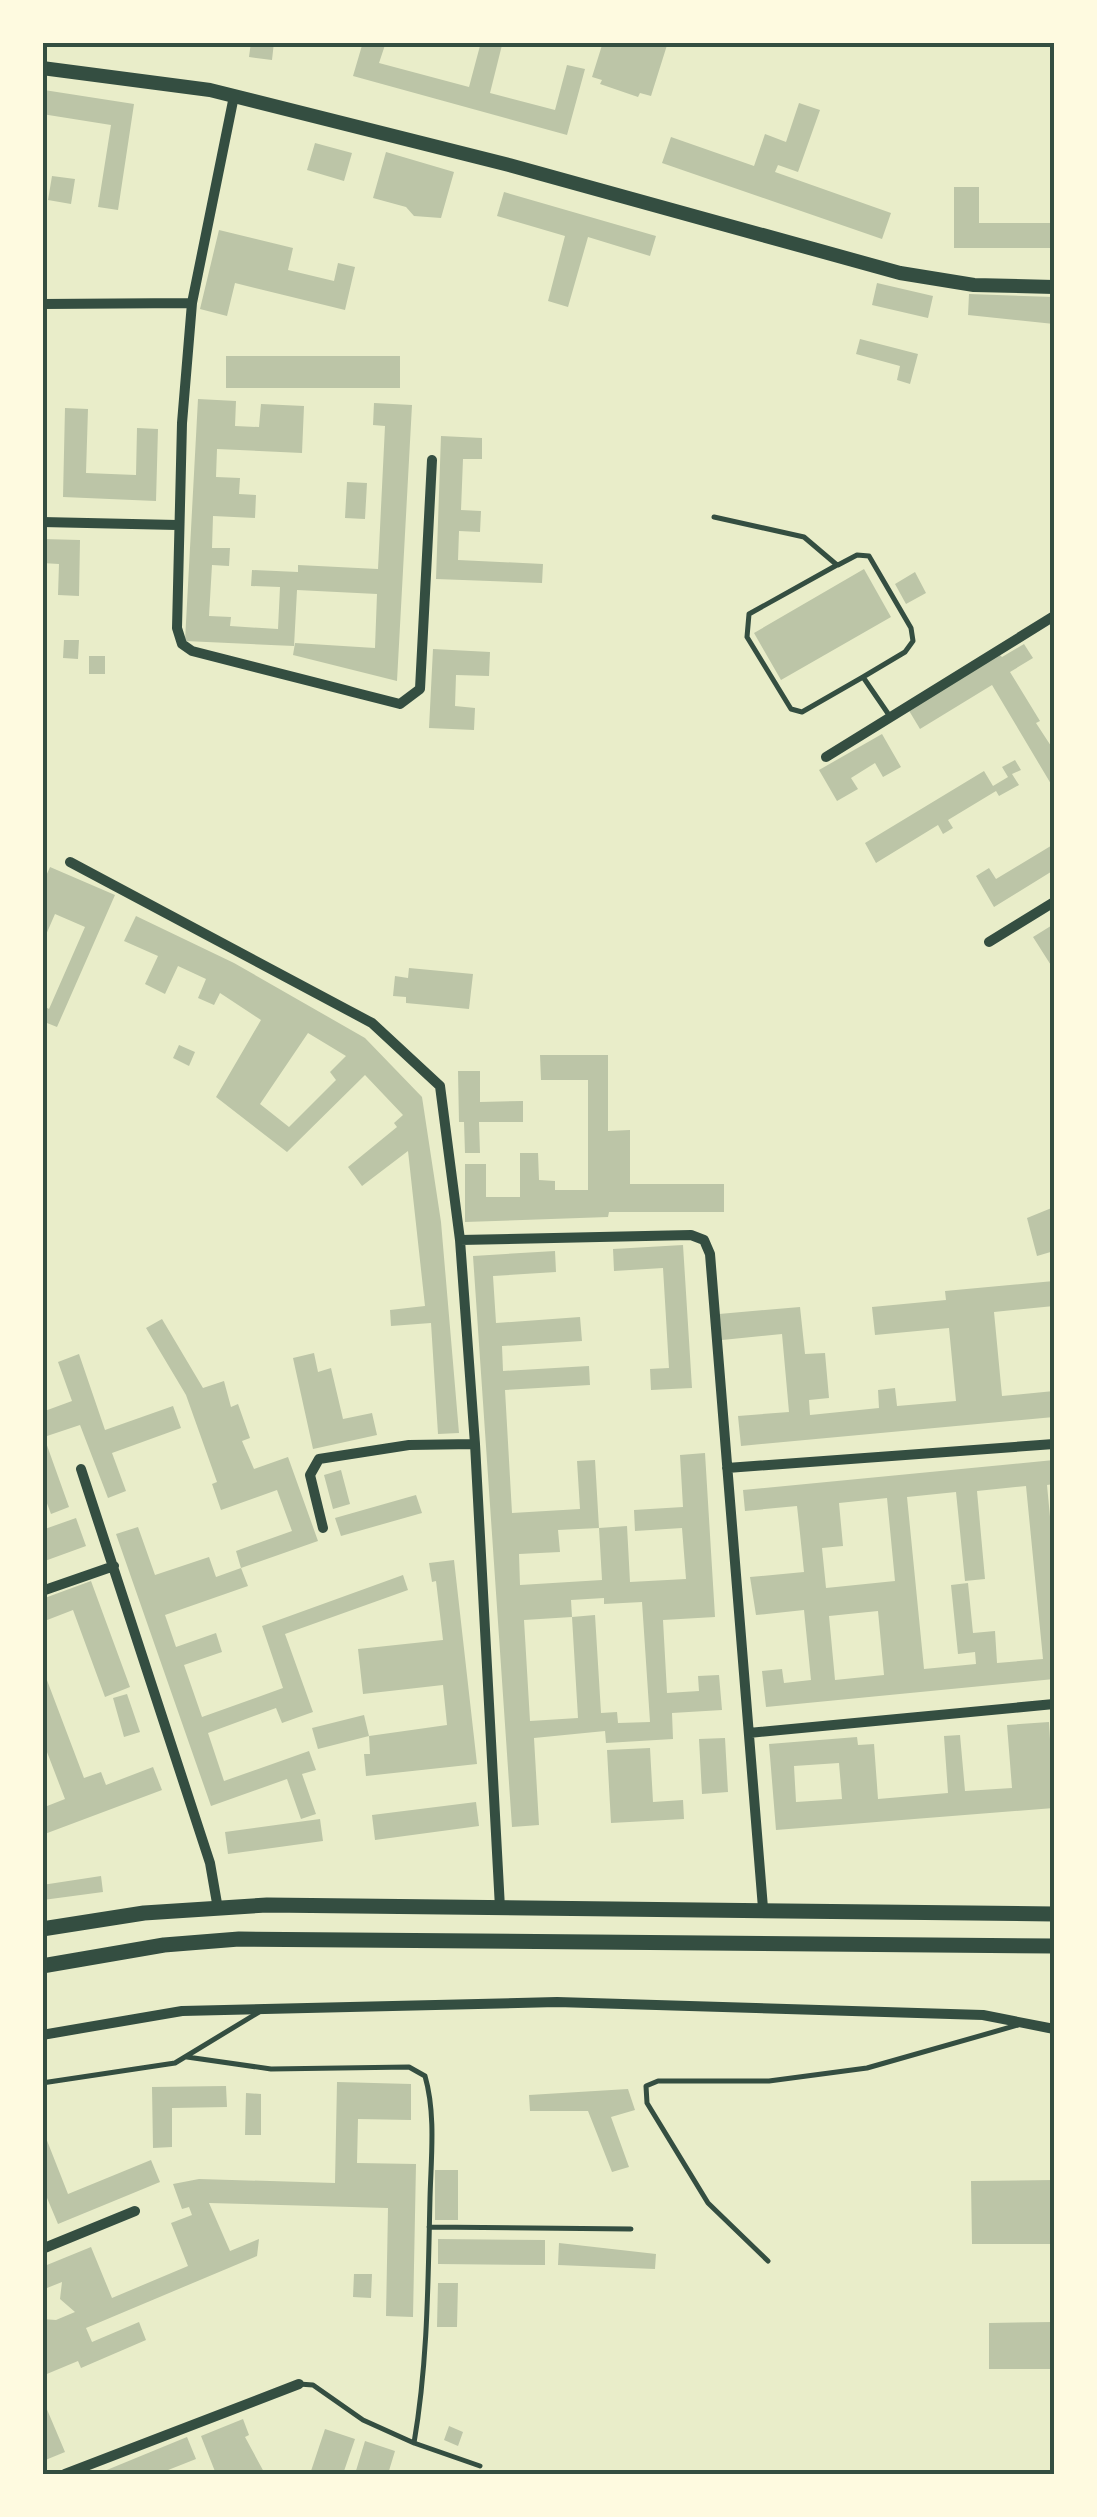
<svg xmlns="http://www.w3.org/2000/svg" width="1097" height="2517" viewBox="0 0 1097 2517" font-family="Commissioner,sans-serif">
<rect width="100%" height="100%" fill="#e9edc9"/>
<path fill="#bcc5a7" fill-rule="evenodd" d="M251,42H274L272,60L249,57Z
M363,42H386L379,63L469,87L481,42L502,45L490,93L555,110L567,65L585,69L567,135L353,76Z
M603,42H668L651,96L640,93L638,97L600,84L602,80L592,77Z
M44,90L134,104L118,210L98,207L111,125L42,114Z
M799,103L820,110L798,172L778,165L775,172L891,213L882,239L662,163L671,137L754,166L765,134L786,142Z
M315,143L352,153L344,181L307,170Z
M386,152L454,172L441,218L414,216L406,207L373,198Z
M52,176L75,179L71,204L48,200Z
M954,187H979V223H1054V248H954Z
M504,192L656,236L650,256L588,237L568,307L548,301L565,236L497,216Z
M219,230L293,248L288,270L334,281L338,263L355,267L345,310L235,283L227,316L200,309Z
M877,283L933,296L928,318L872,305Z
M969,294L1054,297V324L968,315Z
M860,339L918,354L910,384L897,380L900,366L856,354Z
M226,356H400V388H226Z
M198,399L236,401L235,426L259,427L261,404L304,406L302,453L217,449L216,477L240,478L239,494L256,495L255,518L213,516L212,548H230L229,566L212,565L209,616L231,617L230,626L278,629L280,587L251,586L252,570L298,572V565L378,569L385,426L373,425L374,403L412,405L397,681L293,655L295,643L375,648L377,594L297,590L294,646L185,641Z
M65,408L88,409L86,473L136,475L137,428L158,429L156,501L63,497Z
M441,436L482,438V459H463L461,510L481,511L480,532L459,531L458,560L543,564L542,583L436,579Z
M347,482L367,483L365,519L345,518Z
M42,539L80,540L79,596L58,595L59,564L42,563Z
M864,569L891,617L781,680L754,633Z
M915,572L926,593L906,604L895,584Z
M64,640H79L78,659L63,658Z
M1024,644L1033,658L1010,672L1040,721L1036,723L1051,746L1054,745V789L992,685L920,729L908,709L999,654L1002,657Z
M433,649L490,652L489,676L456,675L455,706L475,708L474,730L429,728Z
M89,656H105V674H89Z
M882,734L901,767L883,777L875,763L851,778L858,789L837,801L819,770Z
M1015,760L1021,770L1012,774L1019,785L999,796L996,791L948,820L953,828L943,834L938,825L876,863L865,843L984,771L993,786L1008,777L1002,767Z
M1054,844V870L994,907L976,876L989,868L996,879Z
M50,867L115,895L57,1027L42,1021V1005L49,1009L85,927L55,914L42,944V885Z
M136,916L234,963L365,1038L422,1097L441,1222L459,1433L438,1434L431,1323L391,1326L390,1310L425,1306L408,1151L362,1186L348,1167L397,1127L394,1123L403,1115L365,1075L287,1152L216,1097L261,1020L220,993L214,1005L198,998L206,979L178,966L165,994L145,984L158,956L124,941ZM308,1033L346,1056L330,1072L336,1080L289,1127L260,1104Z
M1054,924V970L1033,937Z
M409,968L473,974L469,1009L406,1003V997L393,996L395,976L408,978Z
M179,1045L195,1052L189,1066L173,1058Z
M540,1055H608V1131L630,1130V1184H724V1212H609L608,1217L465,1222V1164H486V1197H520V1153H538L539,1180L555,1181V1190H588V1080H541Z
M458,1071H480V1102L523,1101V1122H479L480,1153H465L464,1122H459Z
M1054,1207V1251L1037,1256L1027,1218Z
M683,1245L692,1388L651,1390L650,1369L669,1368L663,1268L614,1271L613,1249Z
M555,1251L556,1272L493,1276L496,1323L580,1317L582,1341L502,1346L503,1371L589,1366L590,1385L505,1390L512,1513L580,1509L577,1461L595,1460L599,1528L558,1530L560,1552L519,1554L520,1585L602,1580L599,1528L627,1526L630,1582L686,1579L682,1528L635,1531L634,1510L683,1507L680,1455L705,1453L715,1617L663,1620L667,1693L699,1691L698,1676L719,1675L722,1710L672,1713L673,1739L606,1743L605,1731L534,1738L539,1825L512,1827L473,1256ZM604,1598V1604L642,1602L650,1722L618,1723L617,1712L601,1713L595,1615L572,1617L571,1600ZM572,1617L578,1718L530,1721L524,1620Z
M1054,1281V1306L994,1312L1002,1396L1054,1391V1417L741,1446L738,1416L789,1412L782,1334L722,1340L719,1314L800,1307L805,1354L825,1353L829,1398L809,1400L810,1415L879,1408L878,1390L895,1388L897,1406L956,1401L949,1328L875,1335L872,1307L946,1300L945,1291Z
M162,1319L203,1388L224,1381L231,1407L238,1404L250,1438L242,1441L254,1469L288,1457L318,1541L241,1568L236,1551L292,1531L277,1490L221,1510L212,1484L217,1482L186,1395L146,1328Z
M314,1353L318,1372L331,1368L343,1419L372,1413L377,1435L313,1449L293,1358Z
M79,1354L105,1430L173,1406L181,1428L112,1453L126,1491L108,1498L80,1425L44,1437L69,1507L51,1514L42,1490V1412L72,1401L58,1362Z
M1054,1460V1484L1047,1485L1054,1559V1571L1050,1572L1054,1679L766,1707L762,1671L782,1669L784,1683L811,1680L804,1610L756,1615L750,1577L804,1572L799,1524L797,1506L745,1511L743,1490ZM1026,1486L1043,1659L997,1663L995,1631L973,1633L968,1583L951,1585L958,1654L975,1652L976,1664L924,1669L907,1497L956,1492L965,1581L985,1579L977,1491ZM887,1498L895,1581L826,1588L822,1548L843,1546L839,1503ZM878,1611L884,1675L835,1680L829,1616Z
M341,1470L350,1504L333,1509L324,1475Z
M416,1495L422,1513L341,1536L335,1518Z
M76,1518L86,1546L42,1562V1530Z
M138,1527L155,1575L209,1557L216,1577L241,1568L248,1586L165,1615L176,1647L216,1633L222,1652L184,1665L202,1717L283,1688L262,1626L403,1575L408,1590L285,1634L313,1712L282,1723L276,1708L208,1733L224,1781L309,1751L316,1770L302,1774L316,1814L301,1819L287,1779L211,1806L116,1534Z
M454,1560L477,1764L366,1776L364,1754H370L369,1736L318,1749L312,1728L364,1715L369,1736L447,1725L443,1685L363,1694L358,1649L443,1640L436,1581L432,1582L429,1563Z
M91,1581L130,1687L105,1697L73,1610L42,1622V1599Z
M42,1667L84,1778L101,1772L106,1785L153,1767L162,1790L42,1835V1808L65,1799L42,1739Z
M127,1694L140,1732L124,1737L113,1698Z
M1049,1722L1054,1808L776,1830L769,1744L857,1737L858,1745L874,1744L878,1799L948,1793L944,1736L960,1735L965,1791L1012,1788L1007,1725ZM839,1763L842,1799L796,1802L794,1766Z
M725,1738L728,1792L702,1794L699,1739Z
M650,1748L653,1802L683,1800L684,1819L611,1823L607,1750Z
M476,1802L479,1826L375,1840L372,1815Z
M320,1819L323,1841L228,1854L225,1832Z
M101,1876L103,1892L43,1900L42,1885Z
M337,2082L411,2084V2120L358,2119L357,2163L416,2164L413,2317L386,2316L388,2208L209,2203L230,2251L259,2239L257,2256L86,2328L92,2342L139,2322L146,2340L81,2368L78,2361L42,2376V2319L56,2320L75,2312L60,2299L62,2282L42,2290V2267L91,2247L112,2298L188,2266L171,2223L192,2215L189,2207L182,2209L173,2184L199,2179L335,2183Z
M226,2086L227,2107L172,2108V2147L153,2148L152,2087Z
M628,2089L635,2110L611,2117L629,2167L612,2172L588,2111H530L529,2095Z
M246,2093L261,2094V2135H245Z
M46,2138L68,2194L151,2160L160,2182L58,2224L42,2186Z
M435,2170H458V2220H435Z
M1054,2180V2244H972L971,2181Z
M438,2239L545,2240V2265L438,2264Z
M559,2243L656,2254L655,2269L558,2265Z
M354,2274H372L371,2298L353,2297Z
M438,2283H458L457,2327H437Z
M1054,2322V2369H989V2323Z
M43,2400L65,2452L43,2461Z
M243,2419L249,2435L245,2437L265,2474H216L201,2436Z
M449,2426L463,2432L458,2446L444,2440Z
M325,2429L355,2439L343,2474H310Z
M187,2437L196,2459L158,2474H97Z
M365,2441L395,2451L388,2474H355Z"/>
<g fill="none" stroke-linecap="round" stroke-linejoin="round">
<path stroke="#344e41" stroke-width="5" d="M714,517L804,537L837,565L749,614L747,637L791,709L802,712L863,677L889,715
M838,565L857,555L869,556L911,628L913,641L905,652L863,677
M187,2057L271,2069L409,2067L425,2076C436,2114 431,2158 430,2198C428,2280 428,2362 414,2443L480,2466
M42,2083L175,2063L259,2012
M429,2227L631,2229
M768,2261L708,2203L647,2103L646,2086L658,2081H769L867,2068L1018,2025
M299,2384L313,2385L363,2420L414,2443"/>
<path stroke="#344e41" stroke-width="10" d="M234,96L192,303L182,423L177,628L182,644L192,651L400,704L420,689L432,460
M42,304L192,303
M42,522L177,525
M826,757L1054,616
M70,862L372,1023L440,1086L460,1240L475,1444L500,1908
M989,942L1054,902
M460,1240L691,1235L704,1240L710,1254L763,1908
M727,1468L1054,1444
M81,1469L210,1863L218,1909
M323,1528L310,1475L319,1459L409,1445L475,1444
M42,1591L114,1566
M749,1733L1054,1704
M42,2035L182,2011L557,2002L983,2015L1054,2029
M42,2249L135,2211
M65,2474L299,2384"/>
<path stroke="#344e41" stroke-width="14" d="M42,68L210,90L509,165L900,273L974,285L1054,287"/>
<path stroke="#344e41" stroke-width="15" d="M42,1929L144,1913L267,1905L1054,1914
M42,1966L164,1945L239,1939L1054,1946"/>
</g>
<rect width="1097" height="2517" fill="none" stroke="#fefae0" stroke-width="90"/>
<rect x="45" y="45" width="1007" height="2427" fill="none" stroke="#344e41" stroke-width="4"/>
</svg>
